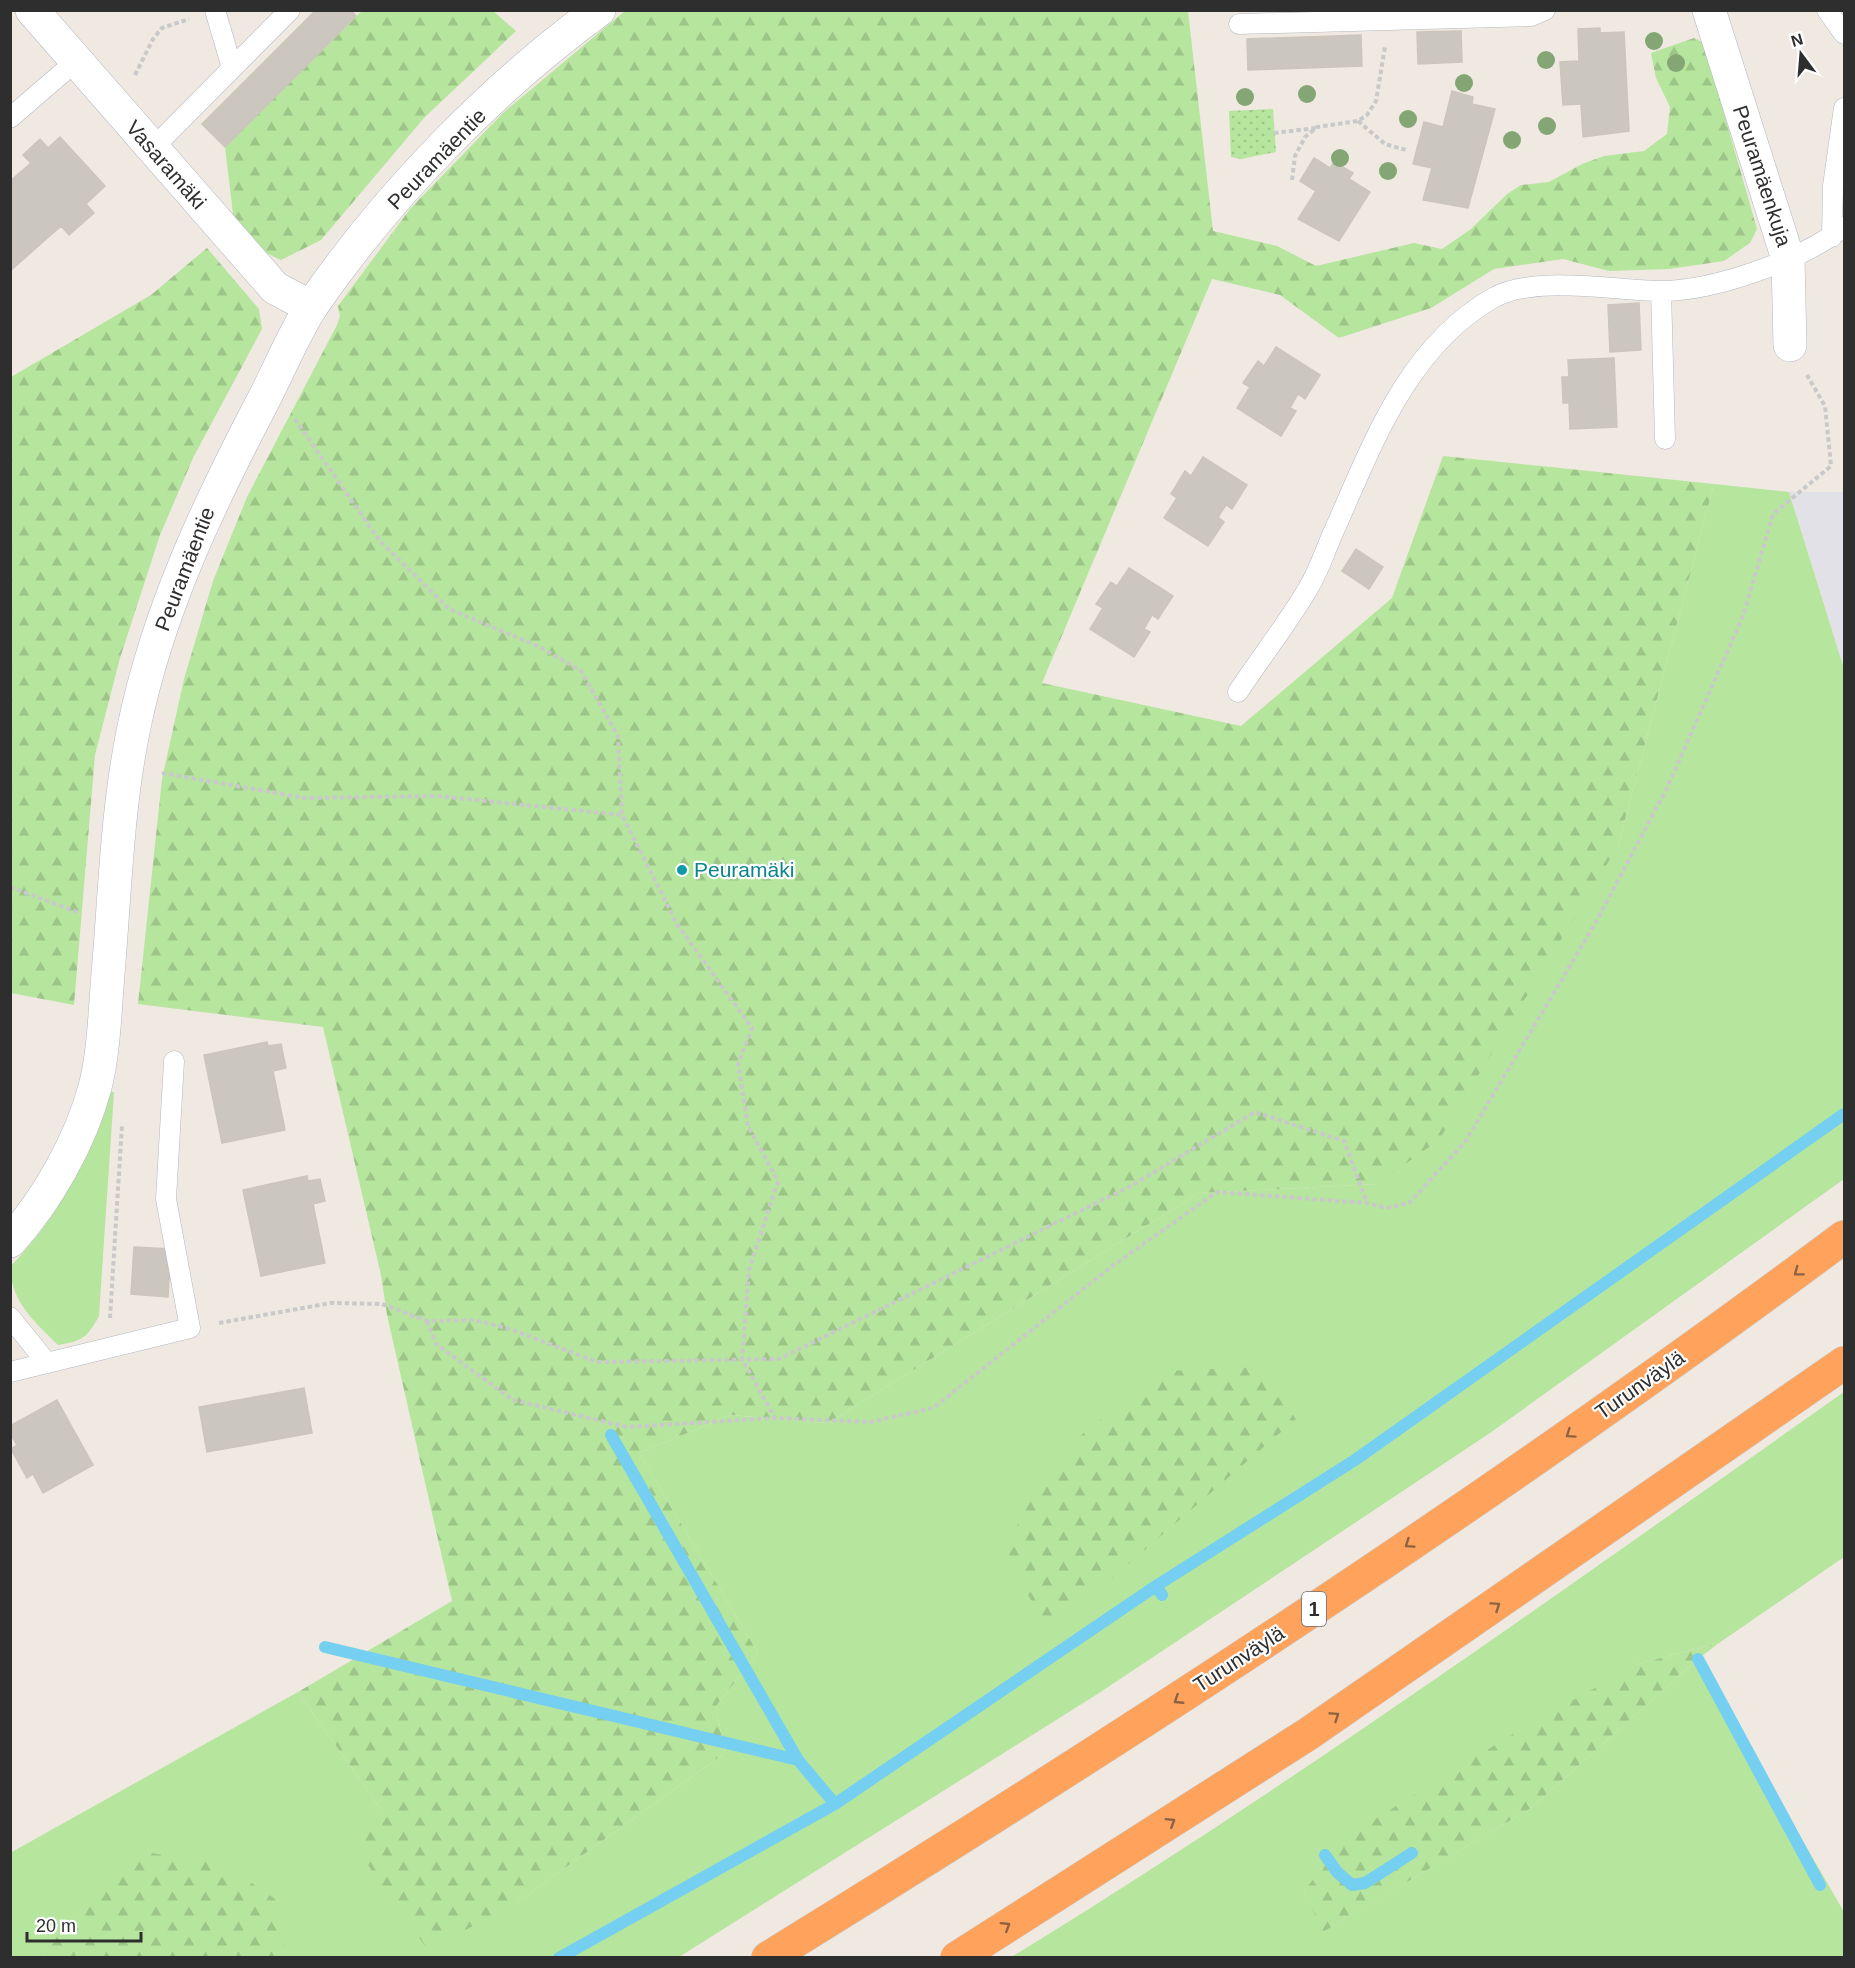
<svg xmlns="http://www.w3.org/2000/svg" width="1855" height="1968" viewBox="0 0 1855 1968" font-family="Arial,sans-serif">
<defs>
<pattern id="forest-firs" width="22" height="20" patternUnits="userSpaceOnUse" patternTransform="scale(1.5)"><rect width="22" height="20" fill="#b6e59e"/><path d="M5 1l3.5 6h-7zM16 11l3.5 6h-7z" fill="#9dc588"/></pattern>
<pattern id="park-dots" width="8" height="8" patternUnits="userSpaceOnUse" patternTransform="scale(1.5)"><rect width="8" height="8" fill="#b6e59e"/><path d="M2 2h.1M6 6h.1" fill="none" stroke="#9dc588" stroke-width="1.8" stroke-linecap="round"/></pattern>
</defs>
<rect width="100%" height="100%" fill="#efe9e1"/>
<path fill="#e3e1e8" d="M1789,492H1844V669Z"/>
<path fill="#b6e59e" d="M1714,484L1789,492L1844,669V1179L1490,1433L1099,1693L679,1957H279L285,1952L41,1951L45,1957H11L10,1853L298,1692L382,1811L516,1903L725,1753L716,1706L758,1653L639,1453L731,1415L828,1423L1199,1193L1377,1184L1618,846Z
M109,1092H114L99,1316C87,1338 82,1341 58,1345C35,1322 11,1302 10,1267C64,1210 83,1165 109,1092Z
M1844,1392V1557L1719,1643L1638,1664L1304,1891L1324,1931L1531,1808L1698,1659L1844,1912V1957L1010,1958C1297,1782 1570,1585 1844,1392Z"/>
<path fill="url(#forest-firs)" d="M362,11H493L516,31L424,118L321,240L281,260L266,253L234,222L225,147Z
M625,11H1188L1213,231L1277,246L1316,266L1414,243L1442,249L1471,229L1507,194L1521,185L1549,182L1582,164L1604,156L1644,151L1667,134L1670,107L1656,78L1651,53L1694,38L1704,43L1757,229L1750,243L1724,261L1669,269L1609,271L1563,259L1494,269L1431,308L1339,338L1280,295L1212,279L1042,683L1241,726L1392,598L1443,456L1714,484L1618,846L1439,1140L1377,1184L1199,1193L828,1423L731,1415L639,1453L758,1653L716,1706L725,1753L516,1903L428,1950L358,1851L382,1811L298,1692L452,1601L387,1315L381,1275L323,1027L138,1004L162,779L184,679L213,581L247,497L337,325L340,316L338,306L410,209L504,112Z
M207,248L259,309L262,329L194,456L160,535L120,658L95,755L74,1005L11,993V377L151,295Z
M1256,1367L1296,1419L1052,1630L1002,1558L1028,1503L1084,1432L1167,1371Z
M1719,1643L1698,1659L1531,1808L1323,1932L1304,1891L1348,1836L1516,1732L1638,1664Z
M145,1852L225,1865L275,1899L285,1953L279,1958L45,1957L41,1951Z"/>
<path fill="url(#park-dots)" d="M1273,109L1276,152L1241,159L1231,157L1229,111Z"/>
<g fill="none" stroke-linecap="round" stroke-linejoin="round">
<path stroke="#75cff0" stroke-width="12" d="M611,1435L798,1760L835,1804L1156,1586L1162,1595
M1156,1586L1355,1460L1844,1114
M325,1647L798,1760
M1698,1659L1820,1885
M1325,1855L1337,1872L1352,1885L1365,1883L1412,1853
M559,1958L835,1804"/>
</g>
<path fill="#cbc7bf" stroke="#cbc5ba" stroke-width="1.5" d="M316,10H351L356,16L225,147L202,124Z
M1600,28V33L1624,32L1629,131L1583,137L1581,104L1563,105L1560,62L1579,61L1578,29Z
M1461,31L1462,62L1418,64L1417,32Z
M1361,35L1362,66L1248,70L1247,39Z
M1452,91L1473,97L1472,104L1495,109L1468,208L1423,200L1432,168L1413,164L1424,122L1443,127Z
M60,137L105,186L86,204L94,213L69,235L61,226L10,271V181L31,163L23,155L40,139L48,148Z
M1314,158L1330,168L1334,162L1353,173L1349,179L1370,192L1339,241L1298,219L1316,191L1300,181Z
M1639,303L1641,350L1610,352L1608,305Z
M1276,347L1320,375L1305,399L1298,394L1290,408L1296,411L1281,436L1237,408L1250,387L1243,383L1258,361L1264,366Z
M1614,358L1617,427L1570,429L1569,403H1563L1562,377H1569L1568,360Z
M1203,457L1247,485L1232,509L1226,505L1218,517L1224,522L1208,546L1164,518L1177,498L1171,494L1185,471L1191,476Z
M1356,549L1383,567L1369,589L1342,571Z
M1129,568L1173,596L1158,619L1152,615L1144,629L1150,632L1134,657L1090,629L1103,608L1096,604L1111,582L1117,586Z
M267,1042L268,1046L281,1044L286,1068L273,1071L285,1130L222,1143L204,1055Z
M307,1176L308,1181L320,1179L325,1201L313,1204L325,1263L261,1276L243,1190Z
M134,1247L171,1249L168,1297L131,1294Z
M304,1388L312,1433L207,1452L199,1407Z
M57,1400L93,1465L43,1493L33,1474L27,1478L11,1449L17,1445L10,1433V1426Z"/>
<g fill="none" stroke-linecap="round" stroke-linejoin="round">
<defs>
<path id="lane" d="M215,10L232,68
M1827,10L1844,34
M1239,24L1531,16L1545,10
M10,118L75,62
M152,149L290,10
M1832,237L1833,186L1844,108
M1661,291L1665,439
M1238,692C1261,657 1288,623 1309,587C1319,570 1325,551 1333,533C1372,446 1406,348 1493,298C1533,275 1612,290 1658,291C1712,292 1802,260 1844,227
M10,1317L47,1363
M10,1372L190,1328L166,1199L174,1061"/>
<path id="street" d="M32,10L275,288L311,307
M1709,10L1788,259L1790,345"/>
<path id="secondary" d="M10,1241C47,1201 81,1140 95,1087C104,1053 105,1009 108,974C115,892 117,808 134,727C158,610 209,504 264,399C280,368 294,333 313,304C388,195 492,88 599,10"/>
<path id="highway" d="M768,1958C1136,1731 1498,1495 1844,1237
M957,1958L1308,1734L1844,1363"/>
</defs>
<use href="#lane" stroke="#b4b7c1" stroke-width="21"/>
<use href="#street" stroke="#b4b7c1" stroke-width="34"/>
<use href="#secondary" stroke="#b4b7c1" stroke-width="34"/>
<use href="#highway" stroke="#c9c9c9" stroke-width="34"/>
<path stroke="#c9c9c9" stroke-width="4" stroke-dasharray="4.5 3" stroke-linecap="butt" d="M135,75L153,39L162,28L189,19
M1358,121L1385,144L1406,150
M1274,133L1316,128
M1292,180L1295,156L1305,137L1317,127L1358,121L1367,115L1376,101L1385,47
M295,419L379,540L449,609L540,647L581,671L618,736L622,815L677,924L752,1028L738,1064L748,1126L778,1181L749,1270L742,1359L775,1418
M162,773L305,798L437,796L622,815
M10,887L77,912
M110,1318L122,1125
M427,1321L436,1344L513,1400L627,1427L775,1418L870,1422L933,1408L1111,1267L1217,1192L1367,1203L1386,1208L1409,1203L1465,1142L1596,922L1666,790L1743,616L1773,514L1831,466L1825,406L1807,375
M219,1323L331,1303L382,1304L427,1321L474,1320L510,1329L597,1362L779,1359L1129,1187L1255,1112L1344,1141L1367,1203"/>
<use href="#lane" stroke="#fff" stroke-width="20"/>
<use href="#street" stroke="#fff" stroke-width="33"/>
<use href="#secondary" stroke="#fff" stroke-width="33"/>
<use href="#highway" stroke="#ffa35c" stroke-width="33"/>
</g>
<g fill="#84a574">
<circle cx="1654" cy="41" r="9"/>
<circle cx="1546" cy="60" r="9"/>
<circle cx="1676" cy="63" r="9"/>
<circle cx="1464" cy="83" r="9"/>
<circle cx="1307" cy="94" r="9"/>
<circle cx="1245" cy="97" r="9"/>
<circle cx="1408" cy="119" r="9"/>
<circle cx="1547" cy="126" r="9"/>
<circle cx="1512" cy="140" r="9"/>
<circle cx="1340" cy="158" r="9"/>
<circle cx="1388" cy="171" r="9"/>
</g>
<defs><path id="oneway-chevron" d="M-2-3.5L2.5 0L-2 3.5" fill="none" stroke-width="1.6" stroke-linecap="round" stroke-linejoin="round" transform="scale(1.5)"/></defs>
<g stroke="#8c6343">
<use href="#oneway-chevron" transform="translate(1798 1272) rotate(143)"/>
<use href="#oneway-chevron" transform="translate(1570 1434) rotate(145)"/>
<use href="#oneway-chevron" transform="translate(1409 1544) rotate(146)"/>
<use href="#oneway-chevron" transform="translate(1496 1606) rotate(-34)"/>
<use href="#oneway-chevron" transform="translate(1178 1700) rotate(147)"/>
<use href="#oneway-chevron" transform="translate(1335 1716) rotate(-34)"/>
<use href="#oneway-chevron" transform="translate(1171 1822) rotate(-32)"/>
<use href="#oneway-chevron" transform="translate(1006 1926) rotate(-32)"/>
</g>
<circle fill="#0f9aa8" stroke="#fff" stroke-width="2" cx="682" cy="870" r="6"/>
<g text-anchor="middle" stroke-width="4.5" stroke-linejoin="round" paint-order="stroke">
<rect fill="#fff" stroke="#6d6d6d" stroke-width="1.5" x="1302" y="1592" width="24" height="34" rx="4.5"/>
<g font-size="20" font-weight="bold" fill="#2e2e2e">
<text x="1314" y="1616">1</text>
</g>
<g font-size="21" fill="#2e2e2e" stroke="#fff">
<text transform="translate(437 159) rotate(-46)" y="7">Peuramäentie</text>
<text transform="translate(166 165) rotate(49)" y="7">Vasaramäki</text>
<text transform="translate(1762 176) rotate(72)" y="7">Peuramäenkuja</text>
<text transform="translate(185 569) rotate(-69)" y="7">Peuramäentie</text>
<text transform="translate(1640 1385) rotate(-35)" y="7">Turunväylä</text>
<text transform="translate(1239 1659) rotate(-33)" y="7">Turunväylä</text>
</g>
<g font-size="21" fill="#0d838f" stroke="#fff" text-anchor="start">
<text x="694" y="877">Peuramäki</text>
</g>
</g>
<rect width="1855" height="1968" fill="none" stroke="#2e2e2e" stroke-width="24"/>
<g transform="translate(1801 54) rotate(344)" stroke="#ffffff" stroke-width="4.5" paint-order="stroke">
<path d="M0-4.5L10 22L0 15L-10 22Z" fill="#2e2e2e"/>
<text y="-9" font-size="16" font-weight="bold" text-anchor="middle" fill="#2e2e2e">N</text>
</g>
<path d="M27 1932v9h114v-9" fill="none" stroke="#2e2e2e" stroke-width="3"/>
<text x="36" y="1932" font-size="18" fill="#2e2e2e" stroke="#ffffff" stroke-width="4.5" paint-order="stroke">20 m</text>
</svg>
